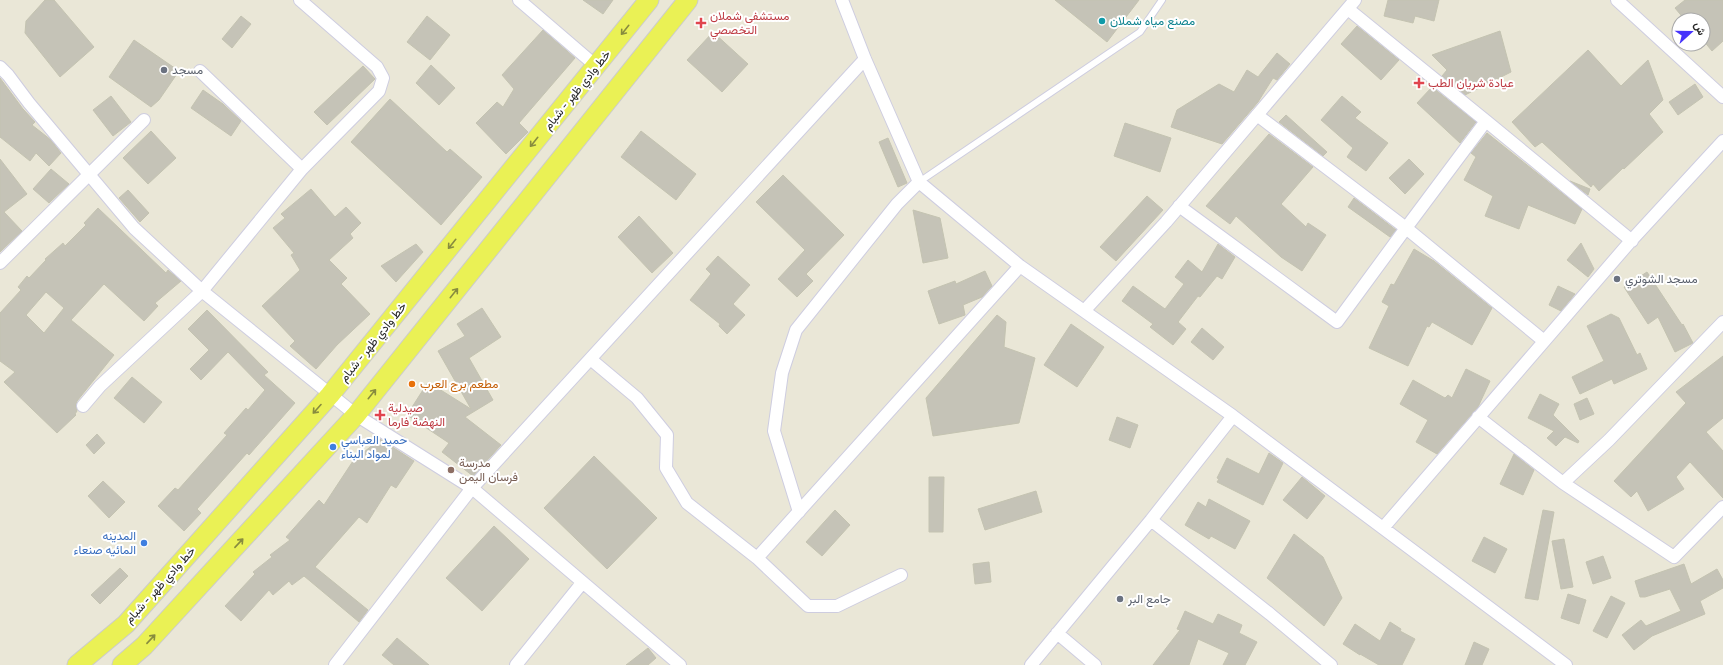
<svg xmlns="http://www.w3.org/2000/svg" width="1723" height="665" viewBox="0 0 1723 665" font-family="'Golos Text',Vazirmatn,sans-serif">
<rect width="100%" height="100%" fill="#eae7d7"/>
<path fill="#c5c3b7" stroke="#c4c3b1" fill-rule="evenodd" d="M45,0H54L94,47L60,77L25,33L26,21Z
M583,0H613L603,14Z
M1055,0H1139L1107,42Z
M1388,0H1439L1434,21L1415,16L1413,23L1384,16Z
M1685,0H1723V41L1712,51L1703,40V20H1685L1675,8Z
M241,16L251,24L232,48L222,39Z
M427,16L450,35L430,60L407,42Z
M1357,26L1399,60L1381,80L1341,44Z
M543,30L575,58L519,123L528,132L506,154L476,123L497,102L503,107L514,89L502,75Z
M1500,31L1511,72L1465,95L1442,76L1447,70L1432,55Z
M713,32L748,64L722,92L687,60Z
M134,40L179,71L159,100L151,107L109,77Z
M1588,50L1621,86L1648,60L1663,100L1649,114L1663,132L1624,169L1623,168L1599,191L1593,184L1591,187L1542,142L1535,147L1512,122Z
M1277,53L1290,64L1277,80L1273,78L1258,102L1222,144L1171,127L1177,110L1219,84L1234,92L1247,70L1258,77Z
M431,65L455,88L439,105L416,83Z
M363,66L375,79L327,125L314,112Z
M0,78L23,109L35,122L32,125L51,140L61,153L49,166L36,153L30,161L0,137Z
M1695,84L1703,97L1678,115L1669,102Z
M1432,87L1476,122L1460,143L1417,103Z
M203,90L223,104L241,121L231,136L191,108Z
M111,96L131,122L113,136L93,110Z
M1342,96L1361,112L1355,118L1388,143L1366,171L1347,157L1353,148L1321,120Z
M390,99L447,152L450,149L482,177L441,225L351,142Z
M1286,115L1327,152L1323,156L1279,122Z
M1125,123L1171,138L1160,172L1114,156Z
M151,131L176,158L148,184L123,158Z
M641,131L696,174L676,200L621,157Z
M1487,133L1582,209L1575,224L1528,205L1519,229L1485,216L1493,196L1464,180L1476,157L1471,153Z
M1269,134L1313,167L1281,204L1306,227L1308,223L1326,235L1302,271L1281,257L1236,216L1230,224L1206,206Z
M888,138L907,183L898,187L879,142Z
M0,159L27,194L4,212L22,231L0,252Z
M1409,159L1424,174L1405,194L1389,178Z
M51,169L69,184L49,203L33,189Z
M783,175L844,235L806,274L813,281L797,297L778,279L805,250L756,202Z
M1570,181L1590,189L1588,195Z
M311,189L335,217L346,207L361,223L350,234L353,238L329,260L347,278L341,284L370,314L337,345L316,369L290,346L295,341L262,306L300,270L291,255L294,253L273,228L285,218L281,214Z
M128,190L149,213L140,222L119,198Z
M1147,196L1163,210L1116,261L1100,247Z
M1354,198L1396,230L1390,237L1348,207Z
M98,208L166,273L168,270L181,281L155,303L158,306L144,321L104,284L71,320L114,355L77,401L76,405L77,411L75,414L76,415L57,433L4,382L15,372L0,361V313L21,290L18,287L27,276L29,278L46,260L45,259L63,243L65,246L86,225L84,223ZM46,292L64,308L44,333L26,315Z
M913,210L940,218L948,258L923,263Z
M639,216L673,253L652,273L618,237Z
M1581,243L1594,269L1588,277L1567,260Z
M416,244L423,252L396,282L381,266Z
M1218,244L1235,257L1222,279L1217,276L1200,297L1198,296L1178,322L1186,329L1173,345L1150,327L1153,324L1122,301L1133,286L1165,309L1184,284L1175,277L1188,260L1202,272Z
M1414,249L1434,261L1492,308L1472,345L1432,322L1429,327L1427,326L1408,366L1369,348L1389,306L1382,302L1391,284L1394,285Z
M718,256L750,285L733,304L745,315L727,334L719,326L720,324L690,300L711,274L706,269Z
M985,271L992,286L982,297L963,305L965,315L939,324L928,291L955,281L956,284Z
M1647,272L1682,325L1683,324L1693,343L1675,352L1658,317L1648,324L1624,287Z
M1558,286L1575,294L1561,311L1549,305Z
M482,308L501,337L469,358L493,400L465,417L501,445L473,476L442,452L449,443L407,415L428,382L471,409L438,351L465,336L457,324Z
M207,310L268,372L264,375L295,403L249,455L247,453L197,509L201,513L184,531L158,506L175,488L178,490L227,435L224,433L246,408L248,410L265,390L228,352L201,380L190,369L209,350L188,329Z
M1611,314L1619,318L1637,355L1640,353L1647,369L1614,384L1612,379L1580,394L1572,377L1604,361L1587,326Z
M997,315L1006,322L1004,347L1035,358L1019,423L933,436L926,398Z
M1071,324L1104,347L1077,387L1044,365Z
M1202,328L1224,347L1213,360L1191,342Z
M1723,356V418L1706,432L1723,451V498L1690,462L1676,477L1684,489L1648,511L1637,491L1631,497L1614,481L1686,403L1676,392Z
M1466,369L1490,381L1478,407L1437,454L1416,442L1428,420L1400,404L1413,380L1445,398L1448,395L1452,398Z
M132,377L162,402L144,423L114,398Z
M1540,394L1559,404L1553,415L1579,441L1578,443L1565,437L1556,446L1547,438L1554,431L1528,418Z
M1587,398L1594,414L1580,420L1574,404Z
M1117,417L1138,425L1130,448L1109,440Z
M97,434L105,443L94,454L86,445Z
M380,439L414,461L396,488L391,485L367,523L359,517L315,567L368,610L359,622L304,576L292,585L289,581L273,595L269,590L241,621L225,606L255,574L253,572L272,557L270,555L290,540L286,537L319,500L324,505L353,461Z
M1269,453L1283,463L1263,505L1217,482L1219,479L1217,478L1227,458L1259,474Z
M1514,454L1534,470L1523,495L1500,484Z
M594,456L657,518L607,569L544,508Z
M929,477H944L943,532H929Z
M1302,477L1325,496L1307,519L1283,500Z
M103,481L125,502L109,518L88,496Z
M1036,491L1042,512L985,530L978,509Z
M1209,499L1250,521L1235,549L1211,536L1209,539L1185,525L1198,502L1206,507Z
M835,510L850,525L822,556L806,542Z
M1543,510L1554,512L1538,600L1525,598Z
M494,526L529,559L482,611L446,578Z
M1294,534L1323,557L1342,598L1324,626L1267,578Z
M1484,537L1507,549L1495,573L1472,561Z
M1564,539L1573,587L1561,589L1552,541Z
M1603,556L1611,578L1593,584L1586,562Z
M989,562L991,582L975,584L973,564Z
M1684,564L1691,584L1717,569L1723,580V588L1700,601L1705,614L1652,636L1634,650L1622,635L1641,620L1646,626L1681,611L1670,589L1645,597H1640L1635,581Z
M120,568L128,576L100,604L91,595Z
M1568,594L1586,600L1579,624L1561,618Z
M1611,596L1625,603L1607,638L1593,631Z
M1185,611L1213,624L1218,614L1242,625L1239,633L1257,642L1245,665H1223L1229,653L1198,639L1189,665H1153L1180,630L1177,629Z
M1390,622L1401,629L1400,631L1415,639L1402,665H1379L1360,654V655L1343,644L1355,624L1380,641Z
M397,638L429,665H394L382,655Z
M1474,642L1489,649L1482,665H1465Z
M648,648L656,658L648,665H626Z"/>
<g fill="none" stroke-linecap="round" stroke-linejoin="round">
<defs>
<path id="lane" d="M919,182L1140,32L1162,0"/>
<path id="street" d="M519,0L596,66
M842,0L865,59L919,182L1020,266L1233,416L1566,665
M1617,0L1723,97
M1348,9L1486,121
M0,67L8,75L29,103L134,228L202,291L356,415L472,488L680,665
M200,71L302,169
M1179,206L1337,322L1406,228L1257,115
M0,263L144,120
M1084,311L1166,222L1355,0
M1544,341L1406,228L1486,121L1632,241
M594,362L637,398L667,435L666,468L687,503L757,558L808,606H837L901,575
M83,406L100,386L202,291L302,169L379,91L383,78L377,67L300,0
M1478,417L1563,483L1609,440L1723,322
M1563,483L1674,557L1723,507
M799,512L774,431L782,373L796,330L897,204L919,182
M1151,520L1270,614L1331,665
M1383,528L1629,243L1723,141
M757,558L1020,266
M1057,633L1095,665
M335,665L472,488L865,59
M516,665L582,583
M1031,665L1151,520L1233,416"/>
<path id="primary" d="M77,665L126,624L330,395L649,0
M122,665L144,646L356,415L688,0"/>
</defs>
<use href="#lane" stroke="#cecde0" stroke-width="8"/>
<use href="#street" stroke="#cecde0" stroke-width="14"/>
<use href="#primary" stroke="#cbcbcb" stroke-width="21"/>
<use href="#lane" stroke="#fff" stroke-width="6"/>
<use href="#street" stroke="#fff" stroke-width="12"/>
<use href="#primary" stroke="#eaf155" stroke-width="19"/>
</g>
<defs><path id="oneway-shaft" d="M-6 0H5M1.5-3L5.5 0L1.5 3" fill="none" stroke-width="1.6" stroke-linecap="round" stroke-linejoin="round"/></defs>
<g stroke="#888c3e">
<use href="#oneway-shaft" transform="translate(625 30) rotate(129)"/>
<use href="#oneway-shaft" transform="translate(534 142) rotate(129)"/>
<use href="#oneway-shaft" transform="translate(452 244) rotate(129)"/>
<use href="#oneway-shaft" transform="translate(454 293) rotate(-51)"/>
<use href="#oneway-shaft" transform="translate(372 394) rotate(-51)"/>
<use href="#oneway-shaft" transform="translate(317 409) rotate(132)"/>
<use href="#oneway-shaft" transform="translate(239 543) rotate(-47)"/>
<use href="#oneway-shaft" transform="translate(151 639) rotate(-47)"/>
</g>
<circle fill="#0f9aa8" stroke="#fff" stroke-width="1.5" cx="1102" cy="21" r="4"/>
<g fill="#e0444e" stroke="#fff" stroke-width="1.5">
<path d="M699 17h4v4h4v4h-4v4h-4v-4h-4v-4h4z"/>
<path d="M1417 77h4v4h4v4h-4v4h-4v-4h-4v-4h4z"/>
<path d="M378 409h4v4h4v4h-4v4h-4v-4h-4v-4h4z"/>
</g>
<g fill="#6b7280" stroke="#fff" stroke-width="1.5">
<circle cx="164" cy="70" r="4"/>
<circle cx="1617" cy="279" r="4"/>
<circle cx="1120" cy="599" r="4"/>
</g>
<circle fill="#e8710a" stroke="#fff" stroke-width="1.5" cx="412" cy="384" r="4"/>
<g fill="#3f7fe0" stroke="#fff" stroke-width="1.5">
<circle cx="333" cy="447" r="4"/>
<circle cx="144" cy="543" r="4"/>
</g>
<circle fill="#8d6e63" stroke="#fff" stroke-width="1.5" cx="451" cy="470" r="4"/>
<g text-anchor="middle" stroke-width="4" stroke-linejoin="round" paint-order="stroke">
<g font-size="12" fill="#be3a42" stroke="#fff" text-anchor="start">
<text x="710" y="20">مستشفى شملان<tspan x="710" dy="14">التخصصي</tspan></text>
<text x="1428" y="87">عيادة شريان الطب</text>
<text x="388" y="412">صيدلية<tspan x="388" dy="14">النهضة فارما</tspan></text>
</g>
<g font-size="12" fill="#0d838f" stroke="#fff" text-anchor="start">
<text x="1110" y="25">مصنع مياه شملان</text>
</g>
<g font-size="12" fill="#5b616d" stroke="#fff" text-anchor="start">
<text x="172" y="74">مسجد</text>
<text x="1625" y="283">مسجد الشوتري</text>
<text x="1128" y="603">جامع البر</text>
</g>
<g font-size="12" fill="#262626" stroke="#fff">
<text transform="translate(577 90) rotate(-51)" y="4">خط وادي ظهر - شبام</text>
<text transform="translate(373 342) rotate(-51)" y="4">خط وادي ظهر - شبام</text>
<text transform="translate(160 585) rotate(-48)" y="4">خط وادي ظهر - شبام</text>
</g>
<g font-size="12" fill="#c56008" stroke="#fff" text-anchor="start">
<text x="420" y="388">مطعم برج العرب</text>
</g>
<g font-size="12" fill="#366cbe" stroke="#fff" text-anchor="start">
<text x="341" y="444">حميد العباسي<tspan x="341" dy="14">لمواد البناء</tspan></text>
<text x="136" y="540" text-anchor="end">المدينه<tspan x="136" dy="14">المائيه صنعاء</tspan></text>
</g>
<g font-size="12" fill="#785e54" stroke="#fff" text-anchor="start">
<text x="459" y="467">مدرسة<tspan x="459" dy="14">فرسان اليمن</tspan></text>
</g>
</g>
<g transform="translate(1691 32) rotate(69)"><circle r="19" fill="#ffffff" stroke="#a8a8a8"/>
<path d="M0-3L7 15L0 10L-7 15Z" fill="#4633fb"/>
<text y="-6" font-size="11" font-weight="bold" text-anchor="middle" fill="#262626">ش</text>
</g>
</svg>
